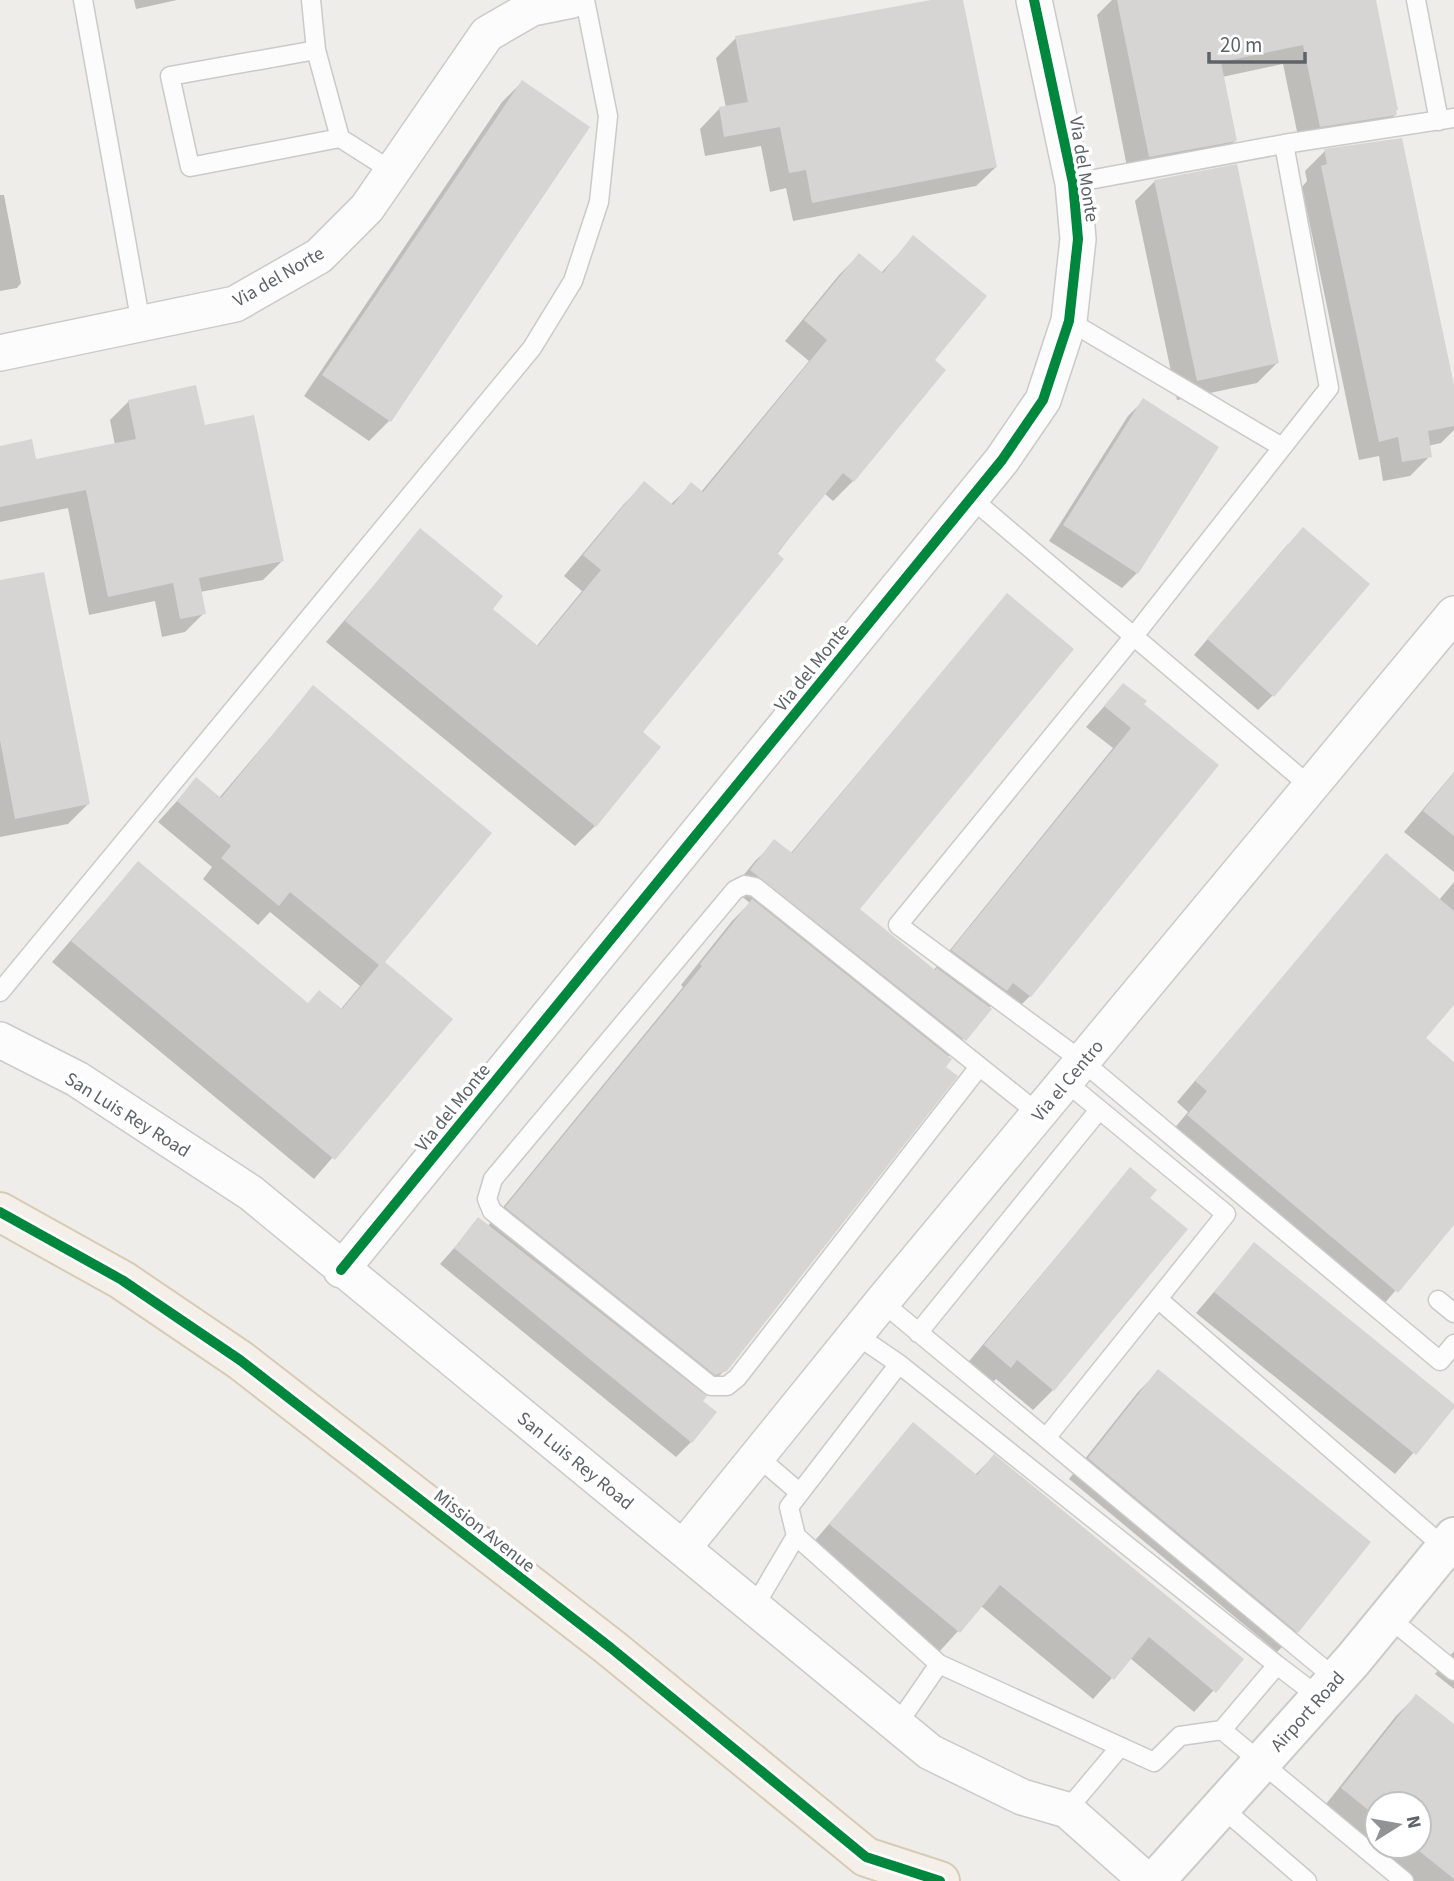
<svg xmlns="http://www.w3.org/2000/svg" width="1454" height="1881" viewBox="0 0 1454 1881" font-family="'Source Sans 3',sans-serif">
<rect width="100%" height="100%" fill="#efede9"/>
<path fill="#0003" fill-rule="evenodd" d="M134,0H177L136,9Z
M940,0H961L996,167L976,186L793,221L786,188L770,192L761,146L705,156L700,129L719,109L726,108L716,58L736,38Z
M1112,0H1375L1395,115L1375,135L1300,146L1283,64L1222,77L1235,141L1214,161L1129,177L1097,15Z
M522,82L389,421L369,441L304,396L502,102Z
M1325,151L1454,393V430L1441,443L1428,446L1430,456L1410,476L1383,481L1379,456L1359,460L1302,187L1307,181L1305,171Z
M1155,181L1277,363L1257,383L1177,400L1135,201Z
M0,195H4L21,283L17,288L0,291Z
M913,238L932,360L853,481L833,501L824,493L640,732L595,826L575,846L326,642L420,531L490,609L536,647L582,591L564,576L624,504L644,484L670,505L691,485L701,492L809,361L785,341L839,275L859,255L881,273Z
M129,401L282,561L263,580L200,592L204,613L185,632L162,637L155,601L89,615L68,508L0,522V447L35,461L115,445L110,420Z
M1143,401L1137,573L1122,588L1049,541L1128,416Z
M1288,544L1273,695L1258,710L1194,655Z
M0,582L88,804L68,824L0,837Z
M1007,595L858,909L933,971L1113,748L1086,727L1123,685L1144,702L1030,996L1010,1016L994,1002L947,1058L943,1067L955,1076L722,1373L701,1394L691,1442L676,1457L440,1264L479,1220L487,1227L683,987L681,985L732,921L750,903L732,889L756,860L775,842L790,854Z
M313,687L383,962L451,1020L314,1179L52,962L138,863L307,1005L340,1010L360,986L270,912L258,925L203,879L212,867L158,822L196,780L219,798Z
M1454,772V872L1404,832Z
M1386,856L1439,900L1454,882V1002L1424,1039L1454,1064V1223L1377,1312L1168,1136L1188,1112L1177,1102Z
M1130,1169L1148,1198L1053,1390L1033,1410L996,1379L989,1386L965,1366Z
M1254,1245L1454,1406L1395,1474L1196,1313Z
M1158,1372L1297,1632L1277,1652L1069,1479L1138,1392Z
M914,1425L975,1475L994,1456L1242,1659L1194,1712L1130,1658L1093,1699L981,1606L939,1652L811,1545Z
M1454,1651V1689L1435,1674Z
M1416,1696L1454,1726V1881H1412L1322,1809L1396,1716ZM1377,1804H1419V1846H1377Z"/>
<path fill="#d6d5d3" d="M931,0H963L997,167L812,203L806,170L789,173L780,127L724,137L719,107L748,102L735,36Z
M1117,0H1376L1398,110H1396L1397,115L1320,127L1303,45L1221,62L1237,141L1149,157Z
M522,80L590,127L391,422L322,375Z
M1402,138L1454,385V426L1428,431L1432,457L1402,462L1398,437L1379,442L1321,166L1327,164L1324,149Z
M1237,164L1279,363L1197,381L1154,180Z
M913,235L987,296L935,360L946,370L854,482L843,473L777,553L784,559L643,732L661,747L596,827L345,621L420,528L503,596L493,609L538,646L601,570L583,555L644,481L673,505L691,482L703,492L827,340L804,320L859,253L883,273Z
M196,385L205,425L254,415L284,561L199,578L206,614L180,619L173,583L108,597L86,490L0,507V446L32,439L36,459L136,439L128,400Z
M1143,398L1219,447L1138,574L1063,525Z
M1303,527L1370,584L1274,697L1207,639Z
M44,572L90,804L15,819L0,740V580Z
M1007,593L1074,649L860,909L935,970L937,968L992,1009L966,1041L750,870L774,839L792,853Z
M1123,683L1147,701L1144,704L1219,765L1031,997L1013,983L1007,991L951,950L1131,728L1104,706Z
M313,685L492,833L385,962L453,1019L335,1160L71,941L138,861L308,1003L319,990L342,1009L379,965L290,892L279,906L221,858L231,846L177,801L196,777L221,798Z
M1454,772V836L1423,811Z
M1386,853L1454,911V1005L1426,1038L1454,1062V1225L1398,1293L1187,1115L1207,1091L1195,1081Z
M752,899L952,1059L946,1067L958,1076L727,1371L715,1375L505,1207L702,966L700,964Z
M1130,1167L1157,1190L1150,1198L1188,1229L1054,1391L1017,1360L1011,1368L984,1345Z
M478,1217L707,1396L703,1401L717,1412L692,1443L454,1248Z
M1254,1242L1454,1404V1408L1416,1455L1214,1292Z
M1158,1369L1371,1542L1298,1633L1088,1458Z
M913,1422L977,1475L994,1454L1244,1659L1216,1693L1149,1637L1114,1680L1000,1585L960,1633L829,1524Z
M1416,1694L1454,1724V1879L1413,1846H1419V1804H1377V1817L1341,1788Z"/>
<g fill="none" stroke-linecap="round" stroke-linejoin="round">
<defs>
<path id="service" d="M83,0L141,324
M311,0L316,50L340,138L392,171
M1416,0L1439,121
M316,50L170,76L190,167L340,138
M1284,144L1454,118
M1073,183L1284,144L1329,388L1134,636L898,925L1082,1061L1440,1361L1454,1344
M1069,321L1282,447
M971,498L1311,787
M0,992L532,348L573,281L599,202L608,116L585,0
M979,1067L737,1378L727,1386H711L492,1211L487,1199L493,1179L735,890L745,885L755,887L1039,1114
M1158,1299L1445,1548
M1438,1300L1454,1313
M882,1302L1336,1679
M918,1333L1099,1110
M858,1336L899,1364
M1046,1438L1226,1214L1066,1082
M758,1457L800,1493
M754,1607L796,1536L789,1507L899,1364L1277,1665L1222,1730L1180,1736L1154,1762L939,1664L796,1536
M1388,1617L1454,1671
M1277,1665L1319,1697
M897,1725L939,1664
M1222,1730L1404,1881
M1221,1807L1307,1881
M1067,1810L1120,1747"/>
<path id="minor" d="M0,353L235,304L319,256L367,208L487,34L532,8L572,0
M0,1040L77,1079L251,1193L930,1752L1022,1797L1067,1810L1147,1881
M341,1270L1002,460L1043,400L1069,321L1078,239L1073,183L1034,0
M683,1548L882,1302L1454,614"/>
<path id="tertiary" d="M1155,1881L1353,1660L1454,1537"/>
<path id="primary" d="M0,1212L122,1280L240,1360L611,1648L866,1857L940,1881"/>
</defs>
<use href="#service" stroke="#cacaca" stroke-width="21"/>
<use href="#minor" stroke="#cacaca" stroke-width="38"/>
<use href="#tertiary" stroke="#cacaca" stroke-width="42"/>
<use href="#primary" stroke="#d8cbb5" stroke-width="42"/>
<use href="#service" stroke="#fdfcfc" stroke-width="18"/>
<use href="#minor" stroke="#fdfcfc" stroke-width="35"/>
<use href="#tertiary" stroke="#fdfcfc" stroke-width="38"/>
<use href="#primary" stroke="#f4f0e9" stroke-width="38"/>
<defs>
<path id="cycleway" d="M0,1212L122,1280L240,1360L611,1648L866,1857L940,1881
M341,1270L1002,460L1043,400L1069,321L1078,239L1073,183L1034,0"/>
</defs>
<use href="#cycleway" stroke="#fff" stroke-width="15"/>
<use href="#cycleway" stroke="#00873e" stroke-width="10"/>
</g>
<g text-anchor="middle" stroke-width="7" stroke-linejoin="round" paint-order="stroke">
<g font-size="19" fill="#5e6368" stroke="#fff">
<text transform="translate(1085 169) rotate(81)" y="7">Via del Monte</text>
<text transform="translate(278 276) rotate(-30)" y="7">Via del Norte</text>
<text transform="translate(811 667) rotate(-51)" y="7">Via del Monte</text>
<text transform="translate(1067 1080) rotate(-50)" y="7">Via el Centro</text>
<text transform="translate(452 1107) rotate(-51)" y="7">Via del Monte</text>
<text transform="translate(128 1114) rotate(32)" y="7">San Luis Rey Road</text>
<text transform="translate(576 1460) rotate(39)" y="7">San Luis Rey Road</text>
<text transform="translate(485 1530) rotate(38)" y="7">Mission Avenue</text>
<text transform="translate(1307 1711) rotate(-48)" y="7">Airport Road</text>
</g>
</g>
<g transform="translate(1398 1825) rotate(79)"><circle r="33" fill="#ffffff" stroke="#bfc1c3" stroke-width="2"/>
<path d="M0-5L12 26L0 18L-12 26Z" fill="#919395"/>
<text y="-10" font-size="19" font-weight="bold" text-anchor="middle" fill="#5e6368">N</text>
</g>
<path d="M1209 52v10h96v-10" fill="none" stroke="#5e6368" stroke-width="3.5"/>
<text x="1220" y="52" font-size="21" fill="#5e6368" stroke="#ffffff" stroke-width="5" paint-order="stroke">20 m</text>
</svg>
